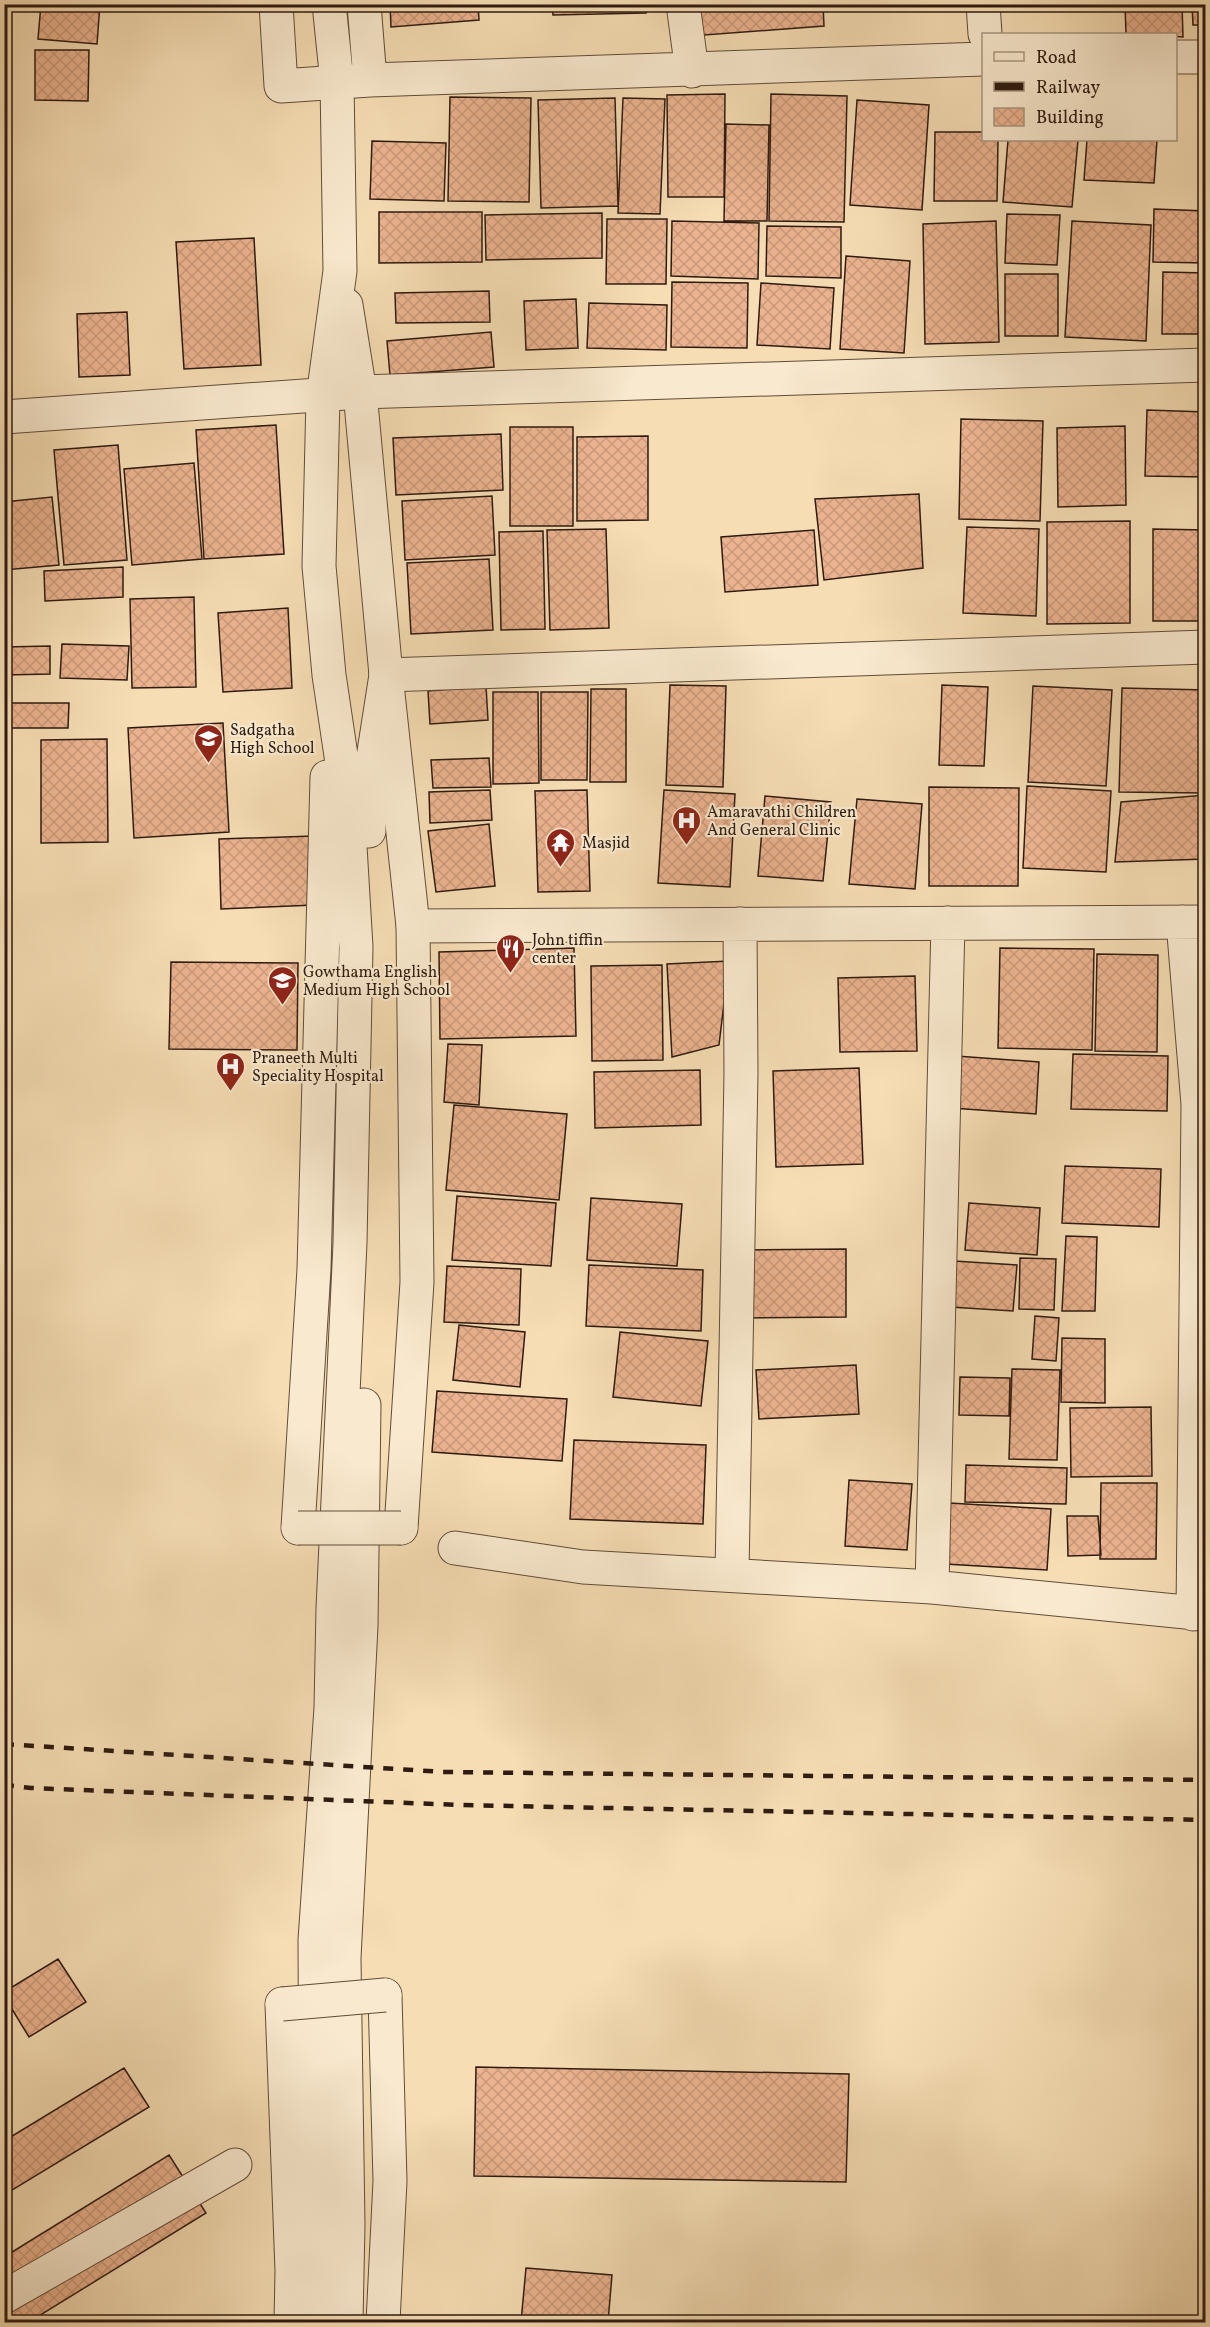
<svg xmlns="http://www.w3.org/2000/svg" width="1210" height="2327" viewBox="0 0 1210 2327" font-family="Vollkorn,serif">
<defs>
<pattern id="building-cross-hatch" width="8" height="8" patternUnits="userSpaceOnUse" patternTransform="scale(1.5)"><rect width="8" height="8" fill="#ebb38f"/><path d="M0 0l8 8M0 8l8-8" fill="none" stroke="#ca997a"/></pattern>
</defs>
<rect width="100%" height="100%" fill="#f6ddb4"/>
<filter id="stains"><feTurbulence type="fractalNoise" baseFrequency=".00333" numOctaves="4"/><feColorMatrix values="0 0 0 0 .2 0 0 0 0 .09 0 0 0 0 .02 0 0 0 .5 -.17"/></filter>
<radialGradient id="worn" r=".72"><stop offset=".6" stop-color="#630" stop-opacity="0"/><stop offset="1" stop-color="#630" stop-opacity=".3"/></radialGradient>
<path fill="url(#building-cross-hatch)" stroke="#2e1b11" stroke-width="1.5" d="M41,4H100L97,44L38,39Z
M390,4H478L479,20L391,27Z
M552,4H645L646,13L553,15Z
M689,4H823L824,26L691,36Z
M1125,4H1182L1183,37L1126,34Z
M1192,4H1206V25H1193Z
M35,50H89L88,101L35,100Z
M725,94L724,197H668L667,95Z
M771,94L847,96L844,222L769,221Z
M450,97L531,98L529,202L448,201Z
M615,98L618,206L541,208L538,100Z
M623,98L665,99L660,214L618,213Z
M857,100L929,105L922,210L850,205Z
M726,124L769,125L767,221H724Z
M935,132H984V140H998L997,201H934Z
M1008,140H1078L1072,207L1003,202Z
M1087,140H1157L1154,183L1084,180Z
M372,141L446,143L444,201L370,199Z
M1154,209L1206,211V263L1153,262Z
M379,212H482V262L379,263Z
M602,213V258L486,260L485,215Z
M1007,214L1060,215L1057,265L1005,263Z
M607,219H667L666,284H606Z
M672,221L759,223L758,279L671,276Z
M996,221L999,342L925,344L923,224Z
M1072,221L1151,225L1146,341L1065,337Z
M767,226L841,227V278L766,276Z
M254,238L261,365L184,369L176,242Z
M846,256L910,261L904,353L840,349Z
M1163,272L1206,273V334H1162Z
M1005,274H1058V336H1005Z
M672,282L748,283L747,348L671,347Z
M761,283L834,288L830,349L757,345Z
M489,291L490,322L396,323L395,293Z
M576,299L578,348L526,350L524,301Z
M589,303L667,305L666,350L587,348Z
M127,312L130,375L79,377L77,314Z
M491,332L494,367L390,375L387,341Z
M1147,410L1206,412V477L1145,476Z
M961,419L1043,421L1040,521L959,519Z
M276,425L284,554L204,559L196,430Z
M1125,426L1126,505L1058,507L1057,428Z
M510,427H573V526H510Z
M501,434L503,490L396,495L393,438Z
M648,436V520L577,521V437Z
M118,445L127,560L64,565L54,450Z
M194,463L202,559L132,565L124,469Z
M919,494L923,568L824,580L815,499Z
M492,496L495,555L405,560L402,501Z
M52,497L59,565L4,570V502Z
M1130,521V623L1047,624V522Z
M967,527L1039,529L1036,616L963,613Z
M606,529L609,628L550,630L547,530Z
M1153,529L1206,530V621H1153Z
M814,530L818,585L725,592L721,537Z
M543,531L545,629L501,630L499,532Z
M489,559L493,630L411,634L407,563Z
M123,567V597L45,601L44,571Z
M194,597L196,687L132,688L130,599Z
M288,608L292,688L223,692L218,613Z
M62,644L129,646L127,680L60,678Z
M50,646V674L4,675V647Z
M670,685L726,686L723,787L666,785Z
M942,685L988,687L984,766L939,765Z
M486,686L488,720L430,724L428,691Z
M1033,686L1112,690L1106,786L1028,782Z
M1122,688L1206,690V793L1119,792Z
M591,689H626V782H590Z
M493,692H538L539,783L493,784Z
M541,692H588L587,780H541Z
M4,703H69L68,728H4Z
M223,723L229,832L134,838L128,728Z
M107,739L108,842L41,843V740Z
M489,758L491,787L433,788L431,760Z
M1027,786L1111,791L1106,872L1023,868Z
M929,787L1019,788L1018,886H929Z
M490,790L492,820L430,823L429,792Z
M587,790L590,891L538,892L535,791Z
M664,790L735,794L730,887L658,883Z
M1206,795V859L1115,862L1121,802Z
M765,796L831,802L823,881L758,876Z
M857,799L922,804L915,889L849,884Z
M489,824L495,886L436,892L428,831Z
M313,836L315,905L221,909L219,839Z
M574,948L576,1036L440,1039L439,952Z
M1000,948L1094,949L1092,1050L998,1048Z
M1097,954L1158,955L1157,1052L1095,1051Z
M729,961L719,1045L672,1057L667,964Z
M171,962L298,963L297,1050L169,1049Z
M662,965L663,1060L592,1061L591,966Z
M915,976L917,1051L840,1052L838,978Z
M448,1044L482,1045L479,1105L444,1102Z
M1073,1054L1168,1056L1167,1111L1071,1109Z
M956,1056L1039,1062L1036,1114L952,1108Z
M859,1068L863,1164L776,1167L773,1071Z
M700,1070L701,1125L595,1128L594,1072Z
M4,1103H8L9,1159H4Z
M454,1105L567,1114L559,1200L446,1190Z
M1065,1166L1161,1169L1159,1227L1062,1223Z
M457,1196L556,1203L551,1266L452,1260Z
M591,1198L682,1204L677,1266L587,1260Z
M969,1203L1040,1208L1037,1255L965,1250Z
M1066,1236L1097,1237L1095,1311H1062Z
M846,1249V1317L747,1318L746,1250Z
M1020,1258L1056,1259L1054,1310L1019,1309Z
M954,1261L1017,1265L1013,1311L950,1307Z
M589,1265L703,1270L701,1331L586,1326Z
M447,1266L521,1269L519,1325L444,1322Z
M1035,1316L1059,1318L1056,1361L1032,1359Z
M459,1325L525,1332L520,1387L453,1380Z
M620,1332L708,1341L701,1406L613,1397Z
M1062,1338L1105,1339V1403L1061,1402Z
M856,1365L859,1414L759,1419L756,1370Z
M1012,1369L1060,1370L1057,1460L1009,1459Z
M960,1377L1010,1378L1009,1416L959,1415Z
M437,1391L567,1399L562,1461L432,1452Z
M1151,1407L1152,1476L1071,1477L1070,1408Z
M574,1440L706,1445L703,1524L570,1519Z
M966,1465L1067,1468L1066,1504L965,1502Z
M849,1480L912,1484L907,1550L845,1546Z
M1101,1483H1157L1156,1559H1100Z
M949,1503L1051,1509L1047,1570L945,1564Z
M1067,1516H1098L1101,1555L1068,1556Z
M58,1959L86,2002L29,2037L4,1996V1992Z
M476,2067L849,2074L846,2182L474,2176Z
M124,2068L149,2107L4,2195V2141Z
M169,2155L206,2213L29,2322H4V2257Z
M526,2268L612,2275L608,2322H521Z"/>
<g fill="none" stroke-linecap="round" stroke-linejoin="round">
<defs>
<path id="minor" d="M276,4L281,86L370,80L984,59
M364,4L370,80
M683,4L692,71
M983,4L985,34
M1176,57H1206
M4,417L360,392L1206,365
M386,675L1206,647
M1183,922L1198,1104L1193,1614
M413,926L1206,922
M455,1548L583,1567L932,1587L1206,1614
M732,1574L741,1073L740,924
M932,1587L948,923
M4,2297L235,2165"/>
<path id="tertiary" d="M346,305L360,392L386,675L413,926L417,1282L401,1528
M369,831L368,790L386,675
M298,1528L314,1269L327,777
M282,2004L292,2271L291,2322
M317,2322L315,1940L331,1708L333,1608L350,1243L356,947L347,796L329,675L319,566L323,397L340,271L337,82L329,4
M346,2322L348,2225L344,1958L361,1626L364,1405
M383,2322L390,2181L385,1995"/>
</defs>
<use href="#minor" stroke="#604c3a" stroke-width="35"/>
<use href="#tertiary" stroke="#604c3a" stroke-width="35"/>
<use href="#minor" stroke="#f9e9ce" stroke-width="33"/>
<use href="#tertiary" stroke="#f9e9ce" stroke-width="33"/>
<path stroke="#2e1b11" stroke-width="4.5" stroke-dasharray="10 10" stroke-linecap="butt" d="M4,1744L443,1772L1206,1780
M4,1785L31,1788L460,1805L1206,1820"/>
<defs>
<path id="tertiary-bridge" d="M298,1528H401
M282,2004L385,1995"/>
</defs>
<use href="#tertiary-bridge" stroke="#604c3a" stroke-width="35" stroke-linecap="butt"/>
<use href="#tertiary-bridge" stroke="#f9e9ce" stroke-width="33"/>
</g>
<defs>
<symbol id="school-pin" viewBox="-11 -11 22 30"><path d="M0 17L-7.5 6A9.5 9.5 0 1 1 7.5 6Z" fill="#8f2418" stroke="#f9e9ce"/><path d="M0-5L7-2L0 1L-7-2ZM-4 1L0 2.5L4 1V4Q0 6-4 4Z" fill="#fff"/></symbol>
<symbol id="hospital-pin" viewBox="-11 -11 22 30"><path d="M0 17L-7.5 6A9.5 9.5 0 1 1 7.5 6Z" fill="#8f2418" stroke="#f9e9ce"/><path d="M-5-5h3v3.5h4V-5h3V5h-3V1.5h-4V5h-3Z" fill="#fff"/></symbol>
<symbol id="temple-pin" viewBox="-11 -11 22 30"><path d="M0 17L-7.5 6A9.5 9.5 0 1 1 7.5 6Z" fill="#8f2418" stroke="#f9e9ce"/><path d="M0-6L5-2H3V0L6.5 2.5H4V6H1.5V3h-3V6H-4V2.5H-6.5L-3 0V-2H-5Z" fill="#fff"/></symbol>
<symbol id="restaurant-pin" viewBox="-11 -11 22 30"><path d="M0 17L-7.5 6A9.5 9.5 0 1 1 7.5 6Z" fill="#8f2418" stroke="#f9e9ce"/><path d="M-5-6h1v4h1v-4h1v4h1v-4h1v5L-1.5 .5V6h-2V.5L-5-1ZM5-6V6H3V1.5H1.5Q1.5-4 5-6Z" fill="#fff"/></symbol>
</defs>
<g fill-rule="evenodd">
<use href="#school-pin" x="192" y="722" width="33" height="45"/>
<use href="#hospital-pin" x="670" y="804" width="33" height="45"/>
<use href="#temple-pin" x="544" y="826" width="33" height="45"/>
<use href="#restaurant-pin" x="494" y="932" width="33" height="45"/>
<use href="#school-pin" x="266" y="964" width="33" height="45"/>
<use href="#hospital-pin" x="214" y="1050" width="33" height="45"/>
</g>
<g text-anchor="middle" stroke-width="4.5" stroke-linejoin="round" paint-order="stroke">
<g font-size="16" fill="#2e1b11" stroke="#f9e9ce" text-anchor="start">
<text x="230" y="735">Sadgatha<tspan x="230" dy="18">High School</tspan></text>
<text x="707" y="817">Amaravathi Children<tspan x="707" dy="18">And General Clinic</tspan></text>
<text x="582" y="848">Masjid</text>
<text x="532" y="945">John tiffin<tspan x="532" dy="18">center</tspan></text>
<text x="303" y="977">Gowthama English<tspan x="303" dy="18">Medium High School</tspan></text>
<text x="252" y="1063">Praneeth Multi<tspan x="252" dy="18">Speciality Hospital</tspan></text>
</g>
</g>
<rect width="1210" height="2327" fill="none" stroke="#f6ddb4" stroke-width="24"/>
<rect x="6" y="6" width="1198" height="2315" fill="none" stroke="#2e1b11" stroke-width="3"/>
<rect x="12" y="12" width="1186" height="2303" fill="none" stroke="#2e1b11" stroke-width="1.5"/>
<rect x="982" y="33" width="195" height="108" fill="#f9e9ce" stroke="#a89782" stroke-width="1.5"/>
<rect x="994" y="52" width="30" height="9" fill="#f9e9ce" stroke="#a89782" stroke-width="1.5"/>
<text x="1036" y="63" font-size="18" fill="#2e1b11">Road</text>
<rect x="994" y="82" width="30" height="9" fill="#2e1b11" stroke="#a89782" stroke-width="1.5"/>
<text x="1036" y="93" font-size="18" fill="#2e1b11">Railway</text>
<rect x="994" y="108" width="30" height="18" fill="url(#building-cross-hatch)" stroke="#a89782" stroke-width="1.5"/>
<text x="1036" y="123" font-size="18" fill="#2e1b11">Building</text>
<rect width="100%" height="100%" filter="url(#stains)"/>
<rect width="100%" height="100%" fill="url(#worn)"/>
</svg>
